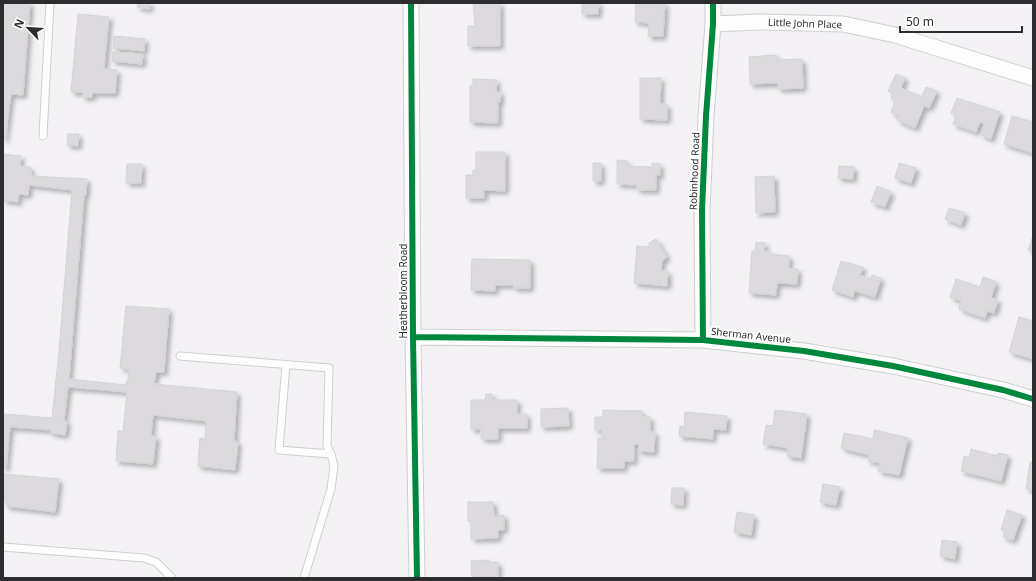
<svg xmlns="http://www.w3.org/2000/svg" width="1036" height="581" viewBox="0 0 1036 581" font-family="'Noto Sans',sans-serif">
<defs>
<filter id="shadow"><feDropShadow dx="3.5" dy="3.5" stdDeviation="2" flood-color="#0004"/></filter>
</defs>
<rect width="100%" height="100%" fill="#f4f2f5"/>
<path fill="#dcdadc" stroke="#d5d3d6" filter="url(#shadow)" d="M3,3H30L23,95L11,94L5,139H3Z
M138,3H150L149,9L137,7Z
M473,3H500V46H468V26H475Z
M582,3H599L598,14H582Z
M636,3H665L663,36H648L649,23L635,22Z
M78,14L109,17L104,69L117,70L115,93H92V97H82L83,92H71Z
M114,36L145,39L144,51L113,48Z
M113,52L143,54L142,64L112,61Z
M776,55L777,60L802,59L803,88L778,89V83L750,84L749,57Z
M896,74L905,78L901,88L922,97L926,87L937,91L929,108L924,106L915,128L897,120L899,116L891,112L895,101L891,99L893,93L888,91Z
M640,78H661L660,104H667V120L640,119Z
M473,79L497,80L496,92H501L500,102H498V123L470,122V86H473Z
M957,98L1000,112L991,139L981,135L984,124L980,122L976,132L953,124L956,115L951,113Z
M1012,116L1033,122V153L1004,144Z
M68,134H79L78,146L67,145Z
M476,152H505V191L484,190V198H466V175H473V170H476Z
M3,154L21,156L20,166L30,167L32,176L87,179L86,195H84L69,379L125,385L128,380L129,369L120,368L126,306L169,309L164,372H156L154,384L237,392L234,441L238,442L235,470L198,466L200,438L205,439L206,421L153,415L151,435L156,437L153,464L116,461L118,431H123L127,392L68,387L64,420L67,422L65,435L51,433V430L10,427L6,468H3V414L52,418L59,351L72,190L29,185L28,195L19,194L18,202L3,200Z
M617,160L627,161V166L652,167V163L660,164V175H656V190H637V185L617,184Z
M593,163H601V181H593Z
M899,163L916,168L911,183L895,178Z
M127,164H142L141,183H126Z
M839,166L854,167L853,179L838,178Z
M774,176L775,212L756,213L755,177Z
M877,186L891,192L885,207L871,202Z
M949,208L965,213L961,225L945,219Z
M1033,236V252L1028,250Z
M656,239L667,257L662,261L661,271H668L667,286L634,283L637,246L649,247V243Z
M756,242L765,243L764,251L771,252V254L789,256V269H798L797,284L777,283L776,295L749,293L752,251H755Z
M472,259L530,260V288H514V285H495V291L471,290Z
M841,261L863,267L860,275L871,279L872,275L881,278L875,297L855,291L853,297L832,290Z
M983,277L996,282L991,298L998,300L994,313L987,311L985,318L959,309L961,301L950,297L956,279L980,287Z
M1019,317L1033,321V359L1009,352Z
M486,394H492V400H517V414H527V428H498V439H481V429H471V400H485Z
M568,408L569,426L541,427V409Z
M603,410L642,411V417H650V432H655L654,452L638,451L639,444H634V461H624V468H597L598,438H607L606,437H602V430H595V417H603Z
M775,410L807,414L801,458L787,456L788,448L763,444L766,425L773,426Z
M685,412L727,416L726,430L713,429V439L679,436L680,426L684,427Z
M874,430L908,438L899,475L878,471L880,463L868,461L869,455L841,448L844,433L873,439Z
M971,449L997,456L998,453L1008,455L1001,481L961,471L964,456L969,458Z
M1030,462L1033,463V490L1026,489Z
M3,474L59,479L55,512L6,506V500L3,499Z
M823,484L840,487L836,505L820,502Z
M672,488H684L683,505L671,504Z
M468,502H493L494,516L504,515V530H498V538L471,539V521H468Z
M1007,510L1022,515L1013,540L1003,537L1005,531L1001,530Z
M737,512L754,515L751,535L734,532Z
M942,540L957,542L955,559L940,556Z
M489,560V562H498V578H472L471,561Z"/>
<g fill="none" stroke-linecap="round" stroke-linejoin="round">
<defs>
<path id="service" d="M43,136L50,3
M180,356L329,368L327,446L331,454L334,466L331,489L304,578
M286,365L279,450L331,454
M3,547L144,558L156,562L172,578"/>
<path id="minor" d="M411,3L413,337L417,578
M713,24L760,22L843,24L895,35L1033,78
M413,337L703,340L804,351L893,366L1003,390L1033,399
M703,340L702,211L706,116L713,24V3"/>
</defs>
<use href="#service" stroke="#d0ced0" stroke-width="9"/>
<use href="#minor" stroke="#d0ced0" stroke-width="17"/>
<use href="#service" stroke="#fdfdfe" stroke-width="7"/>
<use href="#minor" stroke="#fdfdfe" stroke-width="15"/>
<defs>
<path id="cycleway" d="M411,3L413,337L417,578
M413,337L703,340L804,351L893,366L1003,390L1033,399
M703,340L702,211L706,116L713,24V3"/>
</defs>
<use href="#cycleway" stroke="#fff" stroke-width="8"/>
<use href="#cycleway" stroke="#00873e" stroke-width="6"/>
</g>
<g text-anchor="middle" stroke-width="4" stroke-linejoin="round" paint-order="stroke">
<g font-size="10" fill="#2d2c2e" stroke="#fff">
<text transform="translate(805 23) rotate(2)" y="4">Little John Place</text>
<text transform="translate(694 171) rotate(-88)" y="4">Robinhood Road</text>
<text transform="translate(403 291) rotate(-90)" y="4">Heatherbloom Road</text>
<text transform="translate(751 335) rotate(6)" y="4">Sherman Avenue</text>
</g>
</g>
<rect width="1036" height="581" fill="none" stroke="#2d2c2e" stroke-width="8"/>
<g transform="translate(28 28) rotate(295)" stroke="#ffffff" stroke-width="3" paint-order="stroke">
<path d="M0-3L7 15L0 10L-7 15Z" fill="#2d2c2e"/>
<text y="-6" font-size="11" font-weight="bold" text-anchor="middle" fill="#2d2c2e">N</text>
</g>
<path d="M900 26v6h122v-6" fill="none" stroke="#2d2c2e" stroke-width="2"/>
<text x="906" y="26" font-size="12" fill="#2d2c2e" stroke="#ffffff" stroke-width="3" paint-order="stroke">50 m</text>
</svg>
